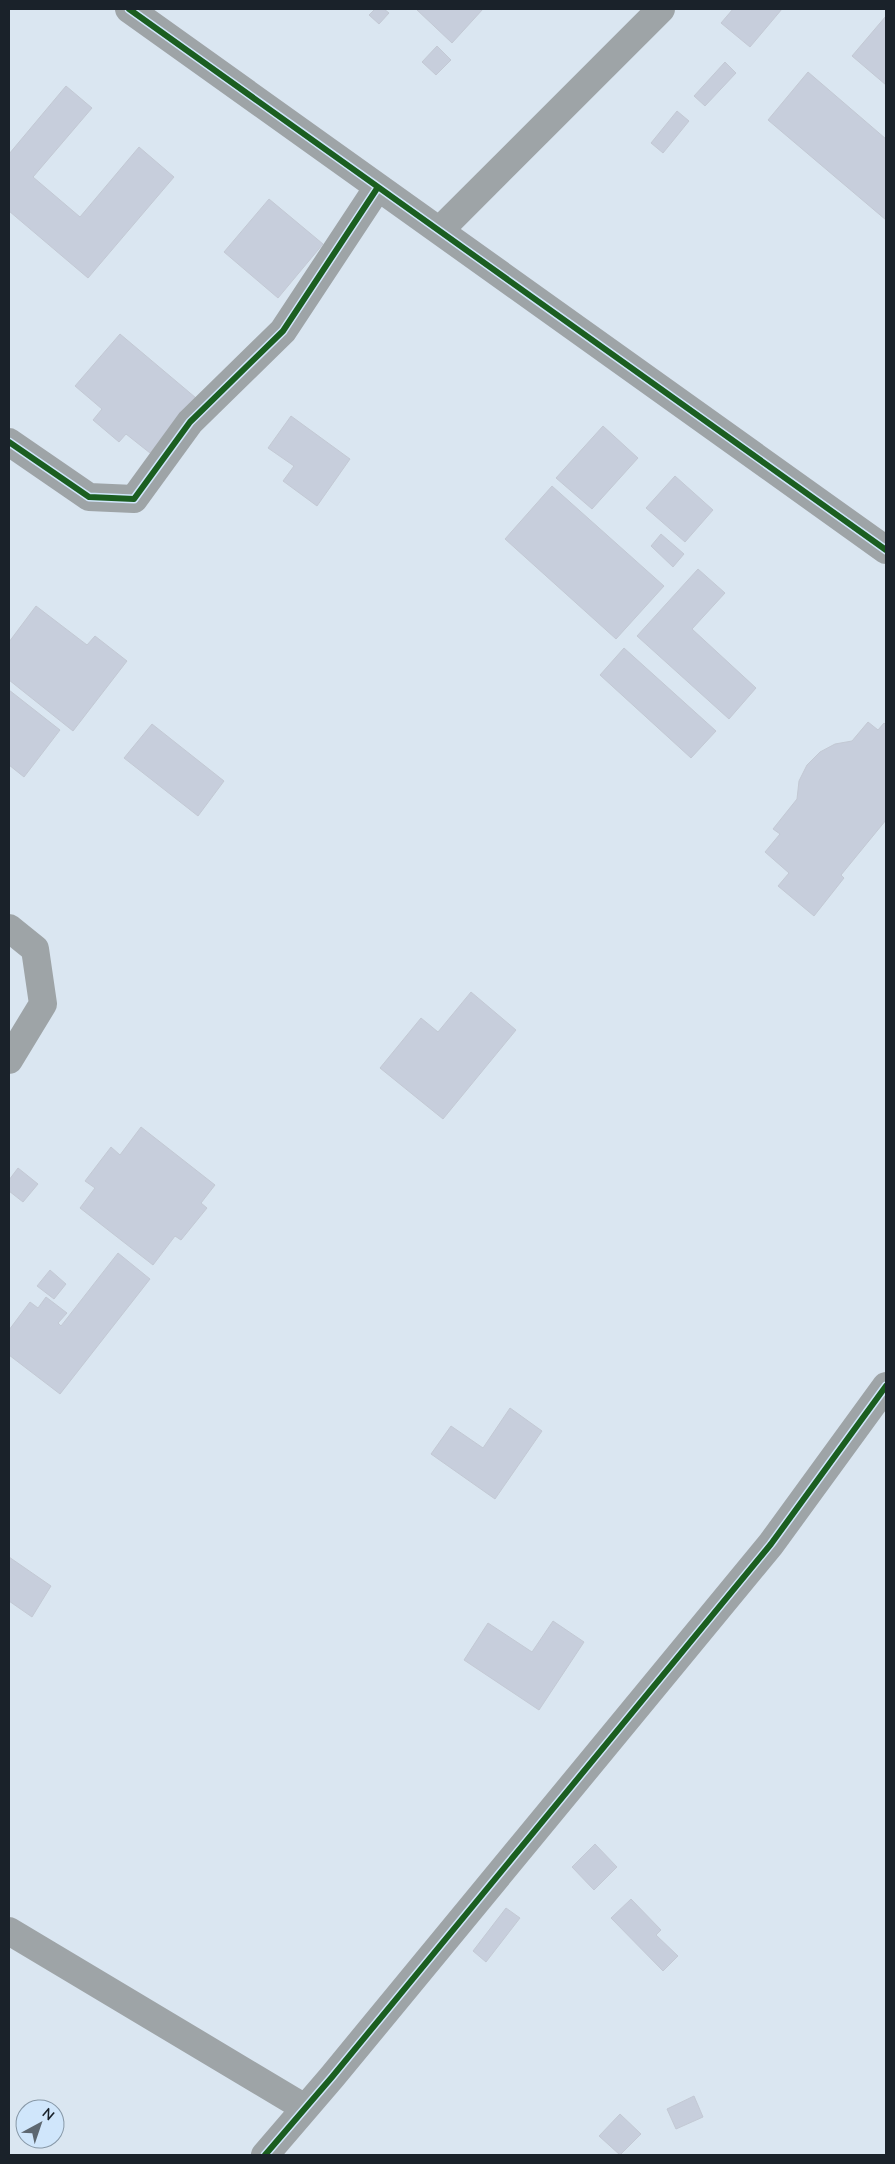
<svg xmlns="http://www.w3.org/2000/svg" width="895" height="2164" viewBox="0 0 895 2164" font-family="'Nunito Sans',sans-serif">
<rect width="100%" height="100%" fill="#dae6f1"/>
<path fill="#c7cedc" stroke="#c3c9d4" d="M375,9H384L389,13L379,24L369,15Z
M416,9H483L452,43Z
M733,9H782L750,47L721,23Z
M886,16V85L852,56Z
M437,46L451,60L436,75L422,62Z
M725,62L736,73L705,106L694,96Z
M808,72L886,139V220L768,120Z
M66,86L92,108L33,177L80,217L139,147L174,177L88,278L9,211V154Z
M677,111L689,121L663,153L651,143Z
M269,199L323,244L278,298L224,252Z
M120,334L196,398L150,453L126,434L119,442L93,420L102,409L75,386Z
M291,416L350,459L317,506L283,481L294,466L268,448Z
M603,426L638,458L592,509L556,478Z
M675,476L713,510L685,542L646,508Z
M552,486L664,586L616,639L505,539Z
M661,534L684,554L673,567L651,546Z
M698,569L725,593L692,629L756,688L729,719L637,636Z
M36,606L87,645L95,636L127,661L73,731L9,680V642Z
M624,648L716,731L691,758L600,675Z
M9,690L60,730L24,777L9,765Z
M868,722L878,730L884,723L886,725V820L841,875L844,878L814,916L778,886L789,873L765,852L780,834L773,829L797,799L799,781L807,765L820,752L835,744L852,741Z
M152,724L224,781L198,816L124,758Z
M471,992L516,1030L443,1119L380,1068L421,1018L438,1032Z
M141,1127L215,1185L201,1203L207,1208L181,1240L175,1236L153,1265L80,1208L95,1188L85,1181L111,1147L120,1155Z
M18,1168L38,1184L23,1202L9,1191V1180Z
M118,1253L150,1279L60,1394L9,1355V1330L30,1302L38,1308L46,1297L67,1313L58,1323L61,1326Z
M50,1270L66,1284L54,1299L37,1286Z
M510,1408L542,1431L495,1499L431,1454L451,1426L483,1448Z
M9,1557L51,1586L32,1617L9,1601Z
M553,1621L584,1642L539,1710L464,1660L488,1623L532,1652Z
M595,1844L617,1867L594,1890L572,1867Z
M631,1899L661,1930L656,1935L678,1956L663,1971L611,1918Z
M506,1908L520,1918L486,1962L473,1951Z
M694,2096L703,2117L676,2129L667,2109Z
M620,2114L641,2134L620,2155L599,2136Z"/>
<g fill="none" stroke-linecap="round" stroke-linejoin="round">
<path stroke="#9ea4a7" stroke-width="28" d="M129,9L886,550
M440,230L661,9
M9,442L89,497L134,499L190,422L283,331L378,187
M9,928L35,949L43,1004L9,1060
M9,1931L305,2108
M265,2155L332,2077L771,1544L886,1386"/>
<defs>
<path id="cycleway" d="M129,9L886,550
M9,442L89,497L134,499L190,422L283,331L378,187
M265,2155L332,2077L771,1544L886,1386"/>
</defs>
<use href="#cycleway" stroke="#d0e6fb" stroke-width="9"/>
<use href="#cycleway" stroke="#1b5e20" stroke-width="6"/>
</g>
<rect width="895" height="2164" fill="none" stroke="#1a222a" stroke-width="20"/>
<g transform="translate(40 2124) rotate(40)"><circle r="24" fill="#d0e6fb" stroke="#8798a7"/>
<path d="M0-4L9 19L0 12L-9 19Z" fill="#5d6770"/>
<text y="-8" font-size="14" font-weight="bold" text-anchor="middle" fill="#1a222a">N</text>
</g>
</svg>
